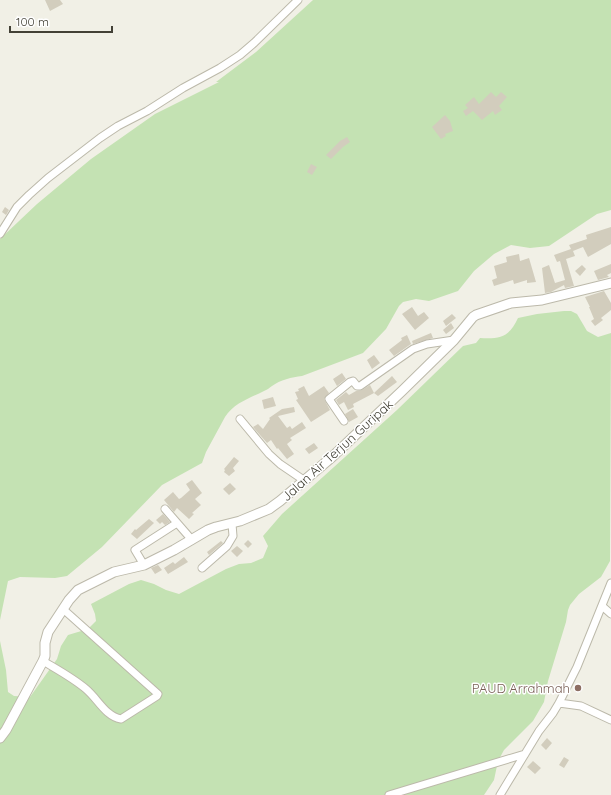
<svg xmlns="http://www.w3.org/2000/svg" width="611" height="795" viewBox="0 0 611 795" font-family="Quicksand,sans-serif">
<rect width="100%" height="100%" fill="#f1f0e6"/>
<path fill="#c4e2b3" d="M313,0H611V210L597,214L549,246L530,248L511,245L494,254L474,271L458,291L429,301L416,299L403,302L399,306L386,329L363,353L302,376C292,377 280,380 272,386C269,388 267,390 264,391C250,398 234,403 225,417L206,452L202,463L162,485L102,547L67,576L55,578L20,577L8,581L0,620V239L37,204L91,159L155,114L219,82H216L256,52Z
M564,311H571L577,314L587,331L598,337L611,333L610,561L601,577L579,594L570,605L568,610L566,622L548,681L544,702L533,721L504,750L498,761L494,780L484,795H0V641L6,670L8,692L14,696L30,697L57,659L61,646L68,635L88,629L96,621L95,614L91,604L129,584L141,580L154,584L166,590L179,594L226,569L239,564L251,563L263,558L268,546L263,536L282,514L397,410L463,346L476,343L480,338C501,339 509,337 518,318L537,314Z"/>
<path fill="#d2cdbd" d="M45,0H60L63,4L50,11Z
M491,92L496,97L501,92L507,97L499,106L502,110L495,115L493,111L482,120L473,111L466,116L463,111L468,108L465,105L474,97L479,104Z
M445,115L450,121L453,131L445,134L446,136L441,139L432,127Z
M347,137L350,142L343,147L331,159L326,155L340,141Z
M311,164L317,167L312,175L307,172Z
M5,207L9,210L6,215L2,212Z
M611,227V244L588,257L583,247L573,251L575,256L566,259L574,286L565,288L564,285L551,292L545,293L542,268L549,265L555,283L565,280L560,261L557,262L554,255L571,249L569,245L587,239L586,235Z
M519,254L520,261L529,258L536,282L527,283V280L514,284L513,280L494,286L492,280L497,278L494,266L507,262L506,257Z
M611,264V273L607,275L609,277L598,280L594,271Z
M582,265L586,269L580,276L575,271Z
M604,291L611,303V310L601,318L603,320L595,326L591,321L594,319L589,307H590L585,297Z
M412,307L418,316L424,312L429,318L415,330L402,314Z
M452,314L456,318L446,326L443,321Z
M451,323L454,328L446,334L443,330Z
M431,333L433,338L413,344L412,341Z
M407,335L411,344L394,356L389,350L402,340L401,338Z
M374,355L380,363L372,369L367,360Z
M342,373L346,379L337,386L333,379Z
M392,376L397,382L378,396L374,393Z
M370,385L374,393L353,404L354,407L348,410L344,402L339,405L336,400L346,392L349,395L356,391L362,390Z
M304,386L309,396L324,386L329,393L324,399L330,410L311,422L296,400L298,399L295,392L299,391L298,389Z
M273,397L276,406L264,409L262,400Z
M294,407L295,412L278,416L287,428L290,426L292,429L302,422L306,428L290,438L292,440L287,444L294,454L287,459L278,448L277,449L271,440L267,443L253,427L258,424L263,429L270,419L269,418L282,409Z
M353,409L358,417L349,422L345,414Z
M314,443L318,448L309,454L305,449Z
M234,457L239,461L233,468L235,471L229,476L224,472L225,470L224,469Z
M192,480L202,493L195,499L201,505L192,513L194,514L189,519L177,508L174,512L164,500L173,492L179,499L181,498L190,490L186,484Z
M230,483L236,489L229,495L223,489Z
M163,514L170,522L165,525L162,522L160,524L156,520Z
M149,519L154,523L137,539L131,534L135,529L136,530Z
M248,540L252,544L248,548L244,544Z
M221,541L223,543L209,555L207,552Z
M237,546L243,551L237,557L231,551Z
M184,557L188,562L168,574L164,568L173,562L175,564Z
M158,565L162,570L155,574L151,568Z
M547,738L552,743L546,750L541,745Z
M564,757L569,760L564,768L559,765Z
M533,761L541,768L535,774L527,767Z"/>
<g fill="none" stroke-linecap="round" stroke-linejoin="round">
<defs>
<path id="minor" d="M0,234L17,207L29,195L48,178L100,138L118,126L147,111L183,88L220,68L240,55L254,43L298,0
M240,419L269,454L280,464L305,481
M344,421L329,399L350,382L353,381L357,386H360L413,349L427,344L454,340
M165,509L192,540
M144,565L135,550L177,523
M202,568L227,546L233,536L232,524
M602,606L611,614
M43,661C58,670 73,678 86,689C98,699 105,716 121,719L157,696L158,694L63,609
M559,703L581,706L611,720
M389,795L525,754
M500,795L539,731L553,713L559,703L577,667L611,583"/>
<path id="tertiary" d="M0,738L6,730L43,661L45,656V643L48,632L69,600L78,590L114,572L144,565L174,550L208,530L216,527L240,521L269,509L280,501L332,457L402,391L454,340L473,317L476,315L511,303L542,300L611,283"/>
</defs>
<use href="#minor" stroke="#bcb9aa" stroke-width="9"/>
<use href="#tertiary" stroke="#bcb9aa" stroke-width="11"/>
<use href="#minor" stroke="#fff" stroke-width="7"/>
<use href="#tertiary" stroke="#fff" stroke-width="9"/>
</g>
<circle fill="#8d6e63" stroke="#fff" stroke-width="1.5" cx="578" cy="688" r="4"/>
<g text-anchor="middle" stroke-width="3" stroke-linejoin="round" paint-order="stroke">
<g font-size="13" fill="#434136" stroke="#fff">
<text transform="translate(337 450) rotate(-42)" y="5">Jalan Air Terjun Guripak</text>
</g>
<g font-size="13" fill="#785e54" stroke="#fff" text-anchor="end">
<text x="570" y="693">PAUD Arrahmah</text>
</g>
</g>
<path d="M10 26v6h102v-6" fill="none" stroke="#434136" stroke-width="2"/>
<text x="16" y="26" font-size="12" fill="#434136" stroke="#ffffff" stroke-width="3" paint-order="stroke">100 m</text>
</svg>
